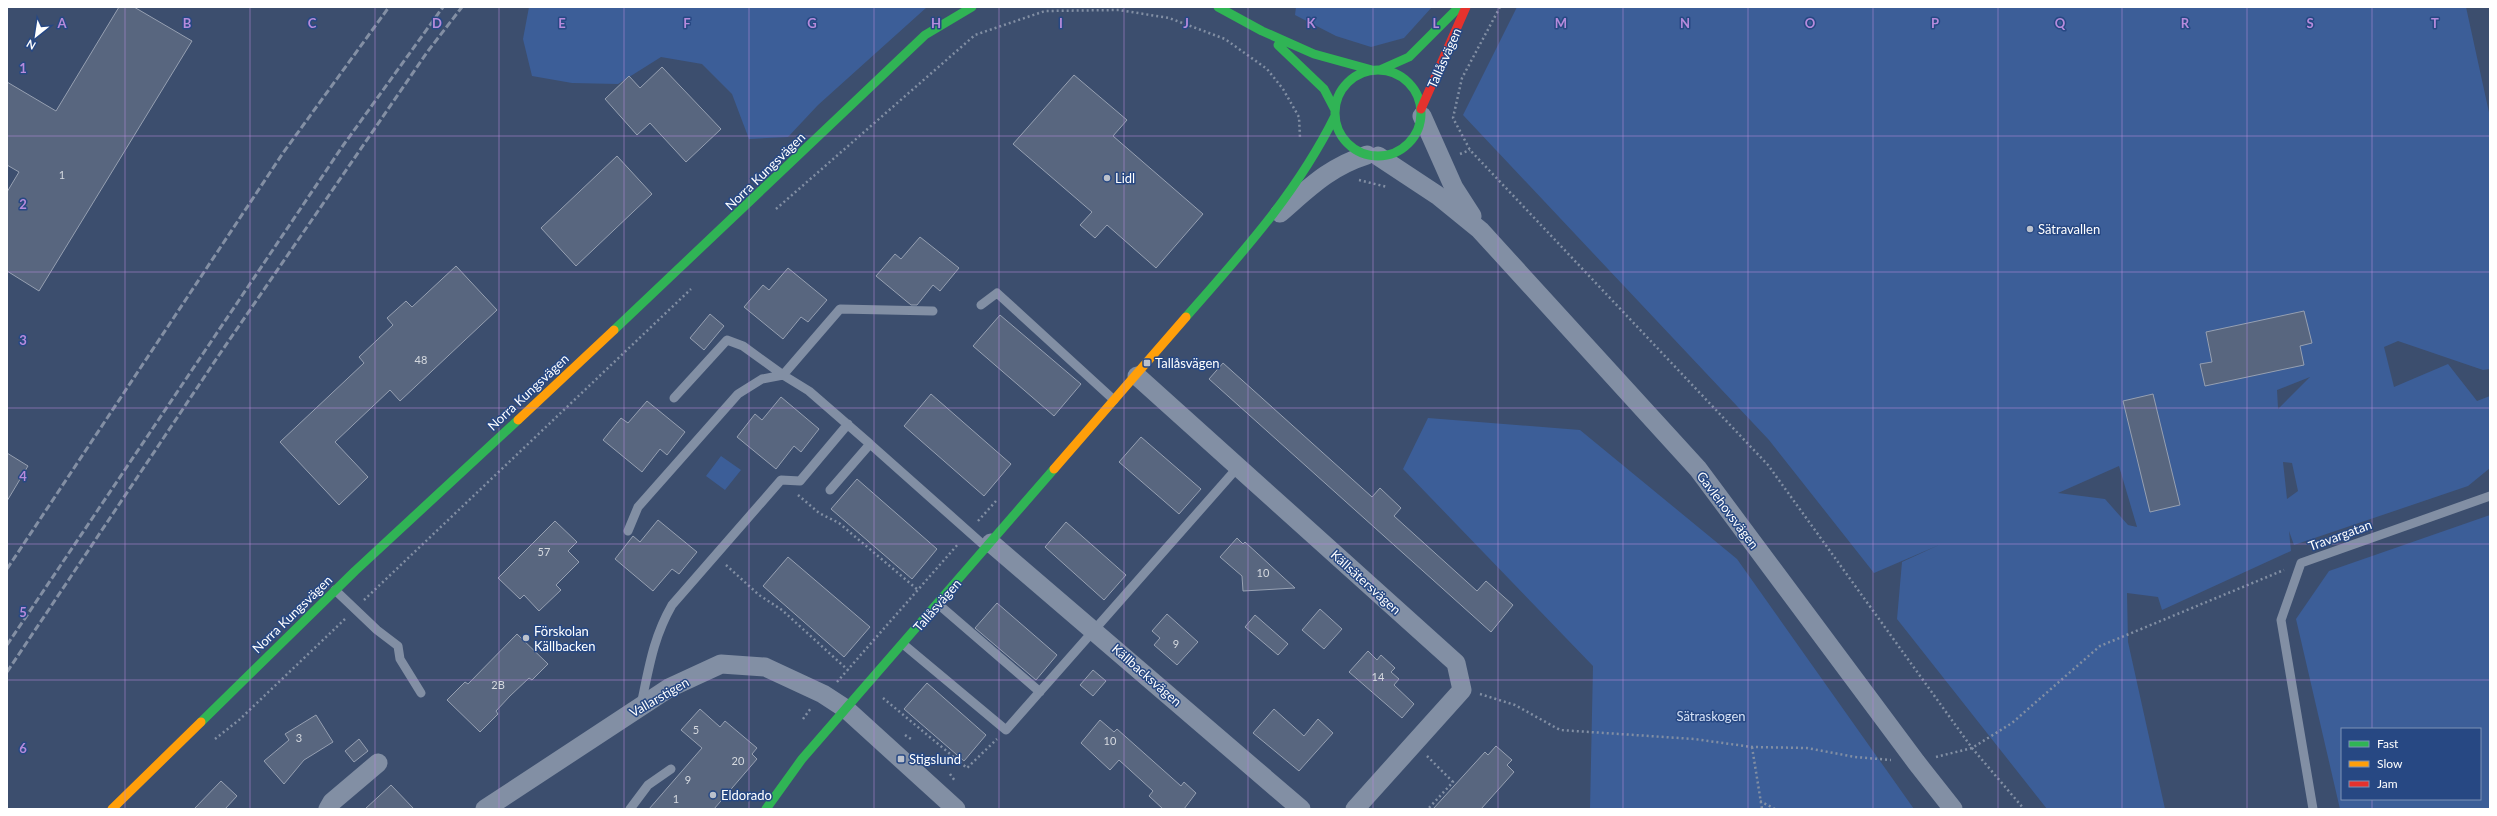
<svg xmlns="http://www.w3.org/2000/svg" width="2497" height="816" viewBox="0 0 2497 816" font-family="Lato,sans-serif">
<rect width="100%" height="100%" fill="#3c4e6e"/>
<path fill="#3c5e98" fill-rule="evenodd" d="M529,7H927L818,105L788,137L749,139L732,94L702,64L661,57L618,84L572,83L532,76L523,39Z
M1296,7H1432L1404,38L1371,47L1336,36L1295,15Z
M1517,7H2466L2490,117V369L2483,370L2398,341L2384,347L2394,387L2448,364L2477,401L2490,396V468L2468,486L2294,545L2289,531L2291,551L2162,610L2158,597L2127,593L2128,642L2165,809H2047L1897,619L1902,562L1939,545L1874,573L1769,440L1463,115ZM2310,377L2278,409V408L2277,390ZM2283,462L2292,463L2298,491L2287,499ZM2119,466L2137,527L2128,525L2105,499L2058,493Z
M1428,418L1580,430L1737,559L1914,809H1590L1593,666L1403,469Z
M721,456L741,470L725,490L706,476Z
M2490,515V809H2340L2296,619L2329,571ZM2342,729H2480V799H2342Z"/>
<path fill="#58667f" stroke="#96a0b2" d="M119,7H134L192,41L39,291L7,271V192L19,172L7,165V82L56,111Z
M662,67L721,129L686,162L650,123L637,135L605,99L629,76L640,88Z
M1074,75L1127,120L1113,136L1203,214L1156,268L1107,225L1095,238L1080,225L1092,212L1013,144Z
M617,156L652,194L576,266L541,228Z
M920,237L959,268L940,291L933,285L917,305H911L876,276L895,254L901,259Z
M456,266L497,310L400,401L390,390L335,442L368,477L339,505L280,442L364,363L359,357L393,325L387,318L406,301L412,307Z
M788,268L827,300L808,322L801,317L783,339L744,307L763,285L769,290Z
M2304,311L2312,343L2300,346L2304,365L2205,386L2200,364L2212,362L2206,332Z
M710,314L724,326L704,350L690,338Z
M1000,315L1081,384L1054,416L973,346Z
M1223,363L1372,497L1380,488L1401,508L1394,516L1477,591L1486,581L1513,605L1491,632L1209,379Z
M931,394L1011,464L984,496L904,426Z
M2153,394L2180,505L2150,512L2123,401Z
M781,397L819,429L801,452L794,446L776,469L737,437L755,414L762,420Z
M647,401L685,432L667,455L660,449L642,472L603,440L621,418L628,423Z
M1141,437L1201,489L1179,514L1119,462Z
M7,453L28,466L7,501Z
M857,479L937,549L912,579L831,509Z
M658,520L697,552L679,574L672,569L653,591L615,559L633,536L640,542Z
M555,521L577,542L568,551L579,562L556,585L561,590L539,611L524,595L520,599L498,578Z
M1066,522L1126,575L1104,600L1045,547Z
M1237,538L1243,544L1245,542L1295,588L1243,591L1242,576L1220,557Z
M788,557L870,627L844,657L763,586Z
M997,603L1057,655L1036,680L975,628Z
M1320,609L1342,629L1324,649L1302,630Z
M1167,614L1198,642L1177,665L1154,645L1160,638L1152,631Z
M1255,615L1288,644L1278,655L1245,627Z
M517,634L548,664L532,680L529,678L510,696L496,711L498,714L480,732L447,700L465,682L468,684Z
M1368,651L1377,660L1381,655L1395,668L1391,672L1399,679L1394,685L1414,704L1402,718L1349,672Z
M1093,670L1106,681L1093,696L1080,685Z
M927,683L986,735L964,761L904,709Z
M700,709L720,727L725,721L757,748L752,754L757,759L714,809H649L702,748L681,730Z
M1274,709L1304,736L1318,719L1333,733L1299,771L1253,733Z
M316,715L333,742L304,760L284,784L264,761L289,740L285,734Z
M1100,720L1114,732L1117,729L1181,786L1184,782L1196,793L1184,809H1163L1149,796L1153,791L1119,760L1110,770L1081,743Z
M359,739L368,751L354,762L345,751Z
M1496,746L1512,760L1507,765L1514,772L1481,809H1433L1485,752L1488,755Z
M221,781L237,796L225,809H194Z
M391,785L414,809H365Z"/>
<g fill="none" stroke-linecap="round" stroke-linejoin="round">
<path stroke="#828fa4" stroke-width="2.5" stroke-dasharray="2 3" stroke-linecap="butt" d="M1500,7L1462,78L1453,118L1470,150L1768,465L1972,748L2024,809
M1460,154L1470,150
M1359,180L1387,187
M776,209L975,35L1045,11L1119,10L1169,18L1225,39L1267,69L1283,89L1299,117L1300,138
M798,495L819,513L839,523L918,590
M978,521L996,501
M726,565L759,595L782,610L849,671
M364,600L691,289
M837,682L959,543
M1480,694L1515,705L1560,730L1694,739L1752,747L1807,748L1855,757L1891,760
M883,698L967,768L997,739
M803,719L811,708
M905,735L911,739
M215,739L239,720L345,619
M1752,747L1762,809
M1427,756L1453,782L1428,809
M1936,757L1972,748L2012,723L2100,646L2284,570
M950,774L955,781
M1760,801L1775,809"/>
<path stroke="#828fa4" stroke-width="9" d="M981,305L997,293L1114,400
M674,398L727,340L743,346L783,375L840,309L933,311
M830,490L870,444L987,548
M628,531L638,507L738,394L762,379L783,375L809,391L870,444
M335,590L377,630L398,646L400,659L421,693
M938,604L1040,692
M903,644L1006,730L1238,467
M641,705C649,668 653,638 672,605L781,480L800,481L848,424
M630,809L648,785L671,769
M2313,809L2281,620L2301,563L2490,496"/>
<path stroke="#828fa4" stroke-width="19" d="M1422,116L1454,188L1472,216
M1378,156L1437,195L1480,230L1698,469L1916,762L1953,809
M1280,213C1309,188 1329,167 1367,155
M1137,376L1456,663L1462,690L1355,809
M991,543L1301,809
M328,809L332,802L378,763
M485,809L669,688L721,664L765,667L823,694L846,709L956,809"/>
<path stroke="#30b455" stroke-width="9" d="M1218,7L1262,31L1314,54L1372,70
M1278,45L1324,89L1335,110
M1382,69L1409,57L1459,7
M1335 113a43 43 0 1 1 86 0a43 43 0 1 1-86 0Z
M1186,317C1242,253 1297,193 1335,116
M614,330L925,35L972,7
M201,722L355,571L518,420
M766,809L802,759L1054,469"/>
<path stroke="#ff9f0a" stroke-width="9" d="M518,420L614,330
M1054,469L1186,317
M112,809L201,722"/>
<path stroke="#e5322d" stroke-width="9" d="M1421,109L1466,7"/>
<path stroke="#838fa4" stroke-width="3" stroke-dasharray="7 3" stroke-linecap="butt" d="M7,569L283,153L389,7
M7,645L342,147L443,7
M7,672L219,355L428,51L462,7"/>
</g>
<path fill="none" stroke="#b68bdc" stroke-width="1" stroke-opacity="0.55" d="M125,7V809M250,7V809M375,7V809M499,7V809M624,7V809M749,7V809M874,7V809M999,7V809M1124,7V809M1248,7V809M1373,7V809M1498,7V809M1623,7V809M1748,7V809M1873,7V809M1998,7V809M2122,7V809M2247,7V809M2372,7V729M7,136H2490M7,272H2490M7,408H2490M7,544H2490M7,680H2490M2372,799V809"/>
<g fill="#bbc1cc" stroke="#274883" stroke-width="1.5">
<circle cx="1107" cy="178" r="4"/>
<circle cx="2030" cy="229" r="4"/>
<rect x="1143" y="359" width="8" height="8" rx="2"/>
<circle cx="526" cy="638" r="4"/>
<rect x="897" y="755" width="8" height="8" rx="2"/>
<circle cx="713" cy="795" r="4"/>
</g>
<g text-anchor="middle" stroke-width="3" stroke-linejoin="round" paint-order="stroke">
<g font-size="11" fill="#d5d9df">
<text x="62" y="179">1</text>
<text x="421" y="364">48</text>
<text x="544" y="556">57</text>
<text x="1263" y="577">10</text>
<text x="1176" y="648">9</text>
<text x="1378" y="681">14</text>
<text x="498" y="689">2B</text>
<text x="696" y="734">5</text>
<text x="299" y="742">3</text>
<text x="1110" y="745">10</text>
<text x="738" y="765">20</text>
<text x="688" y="784">9</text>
<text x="676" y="803">1</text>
</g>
<g font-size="13" fill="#fff" stroke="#274883">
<text transform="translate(1444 58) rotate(-66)" y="5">Tallåsvägen</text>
<text transform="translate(765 171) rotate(-44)" y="5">Norra Kungsvägen</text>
<text transform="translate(528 392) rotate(-43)" y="5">Norra Kungsvägen</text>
<text transform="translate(1728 510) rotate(53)" y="5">Gavlehovsvägen</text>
<text transform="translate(2340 535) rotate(-20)" y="5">Travargatan</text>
<text transform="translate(1366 582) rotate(42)" y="5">Källsätersvägen</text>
<text transform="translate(937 605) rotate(-49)" y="5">Tallåsvägen</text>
<text transform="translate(292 614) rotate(-44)" y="5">Norra Kungsvägen</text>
<text transform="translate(1147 675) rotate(41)" y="5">Källbacksvägen</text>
<text transform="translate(659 697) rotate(-30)" y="5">Vallarstigen</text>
</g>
<g font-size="13" fill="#fff" stroke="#274883" text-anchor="start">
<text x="1115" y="183">Lidl</text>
<text x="2038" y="234">Sätravallen</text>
<text x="1155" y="368">Tallåsvägen</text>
<text x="534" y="636">Förskolan<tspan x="534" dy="15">Källbacken</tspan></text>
<text x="909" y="764">Stigslund</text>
<text x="721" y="800">Eldorado</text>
</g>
<g font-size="13" fill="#d4e0f5" stroke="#274883">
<text x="1711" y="721">Sätraskogen</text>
</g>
</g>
<g font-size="13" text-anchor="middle" font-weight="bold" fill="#b68bdc" stroke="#274883" stroke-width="3" stroke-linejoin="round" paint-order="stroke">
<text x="62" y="28">A</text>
<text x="187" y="28">B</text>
<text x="312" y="28">C</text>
<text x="437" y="28">D</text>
<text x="562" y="28">E</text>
<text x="687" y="28">F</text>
<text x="812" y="28">G</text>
<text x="936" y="28">H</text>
<text x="1061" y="28">I</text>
<text x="1186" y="28">J</text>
<text x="1311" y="28">K</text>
<text x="1436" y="28">L</text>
<text x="1561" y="28">M</text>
<text x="1685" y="28">N</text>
<text x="1810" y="28">O</text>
<text x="1935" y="28">P</text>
<text x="2060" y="28">Q</text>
<text x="2185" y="28">R</text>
<text x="2310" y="28">S</text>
<text x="2435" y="28">T</text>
<text x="23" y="73">1</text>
<text x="23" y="209">2</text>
<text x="23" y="345">3</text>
<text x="23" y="481">4</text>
<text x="23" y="617">5</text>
<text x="23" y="753">6</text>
</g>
<rect width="2497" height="816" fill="none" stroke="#ffffff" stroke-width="16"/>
<rect x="2341" y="728" width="140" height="72" fill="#274883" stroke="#7d91b5"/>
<rect x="2349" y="741" width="20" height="6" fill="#30b455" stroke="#7d91b5"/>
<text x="2377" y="748" font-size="12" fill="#ffffff">Fast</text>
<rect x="2349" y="761" width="20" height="6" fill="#ff9f0a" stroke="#7d91b5"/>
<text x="2377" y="768" font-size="12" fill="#ffffff">Slow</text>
<rect x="2349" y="781" width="20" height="6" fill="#e5322d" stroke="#7d91b5"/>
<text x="2377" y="788" font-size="12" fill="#ffffff">Jam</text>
<g transform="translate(36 36) rotate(210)" stroke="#274883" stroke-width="3" paint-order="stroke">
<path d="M0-3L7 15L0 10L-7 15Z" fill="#ffffff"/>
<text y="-6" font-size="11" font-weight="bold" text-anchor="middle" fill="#ffffff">N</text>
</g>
</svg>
